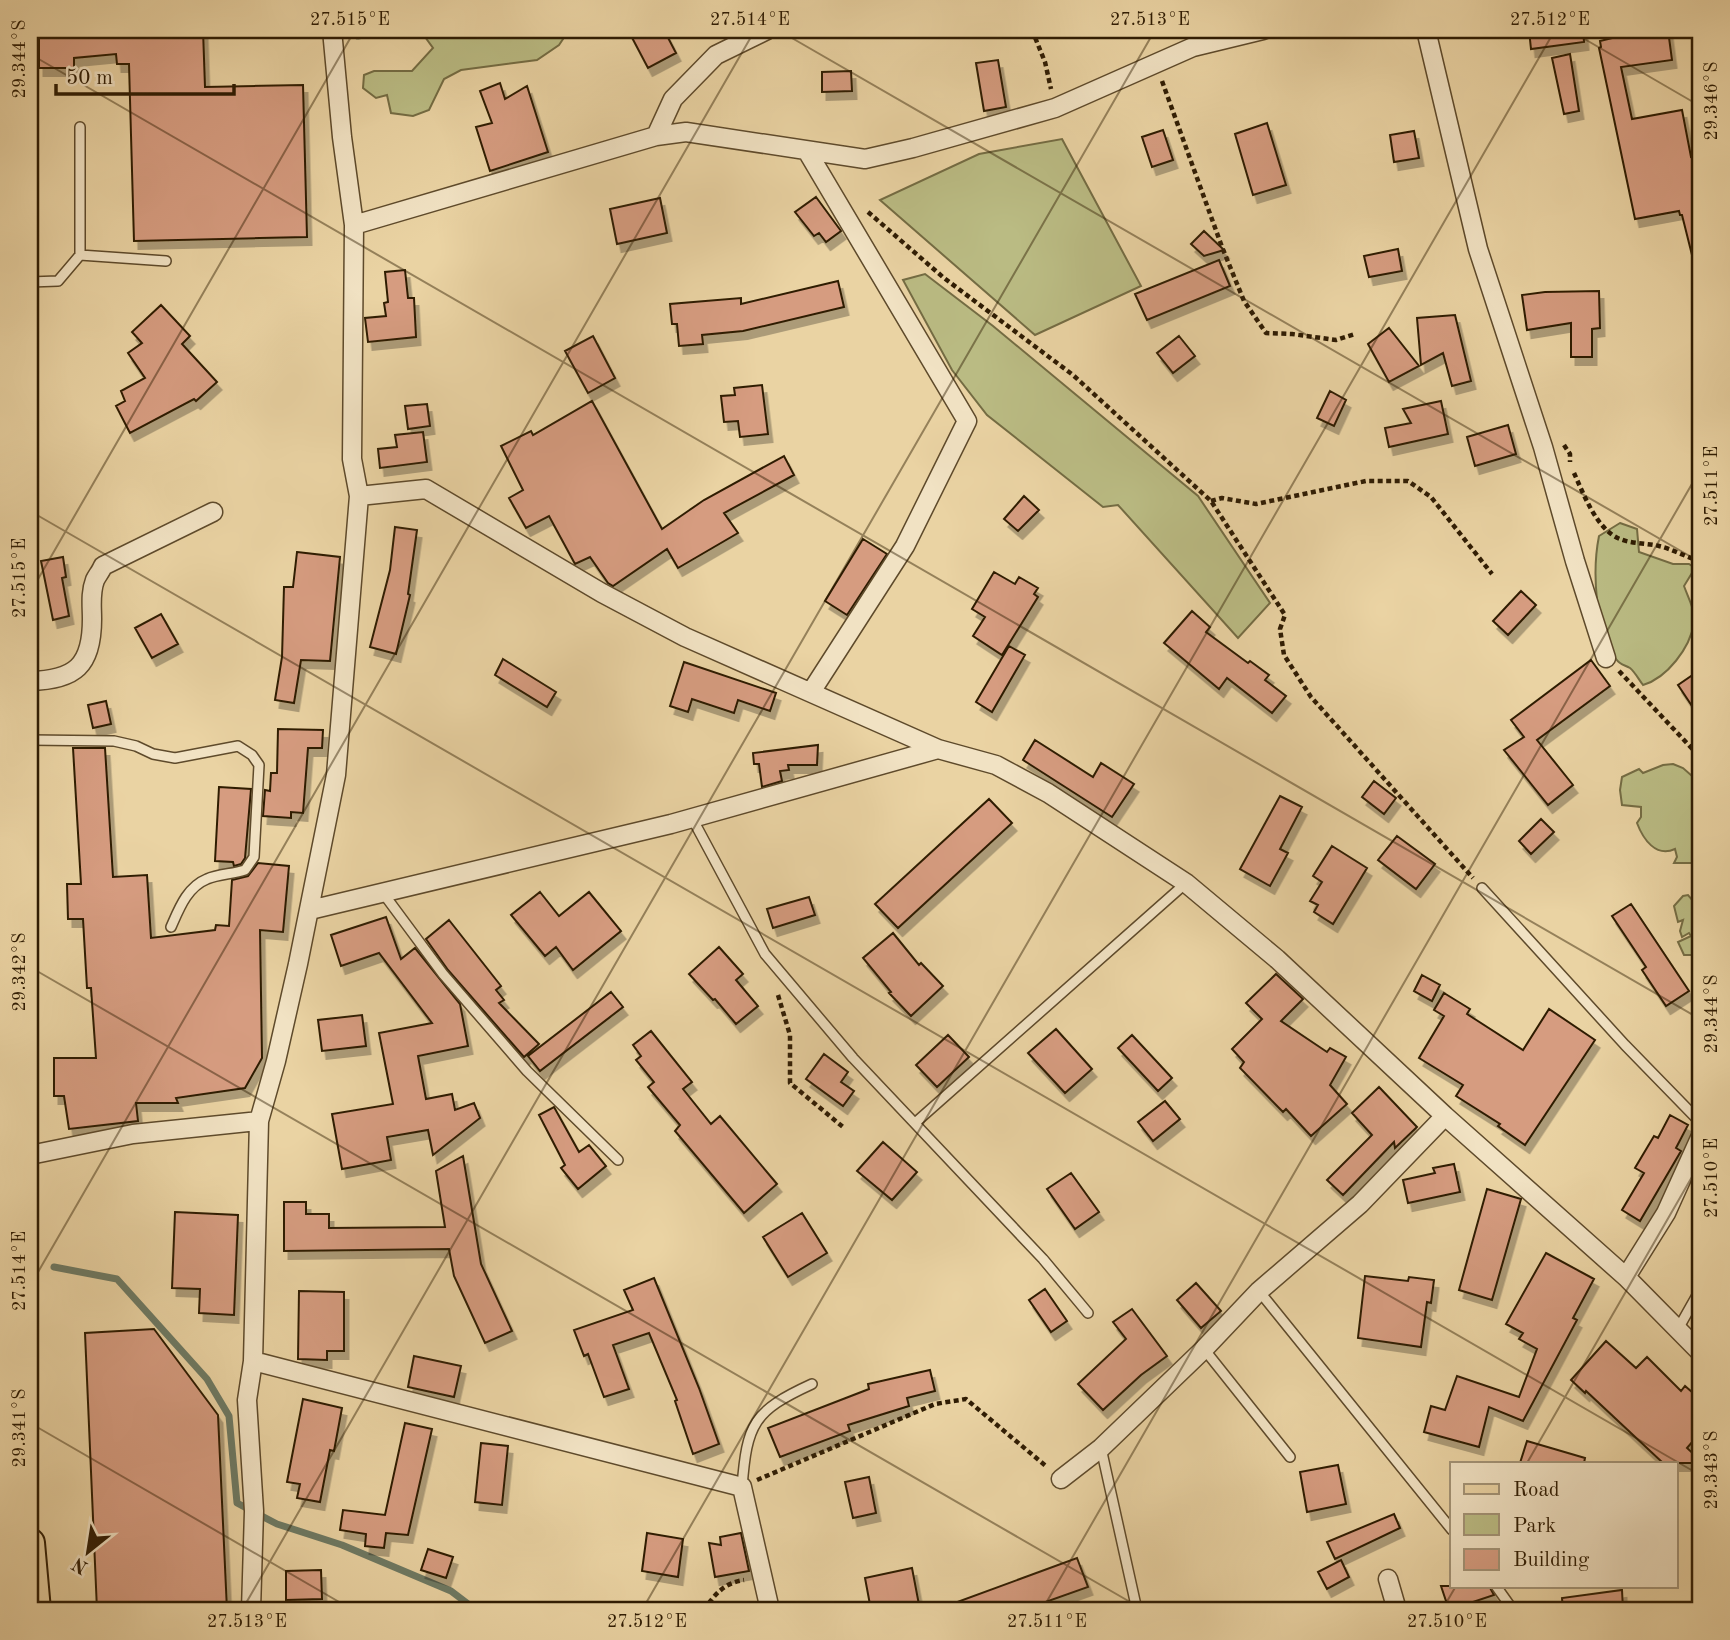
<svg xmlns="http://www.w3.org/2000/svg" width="1730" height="1640" viewBox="0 0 1730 1640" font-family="'Old Standard TT',serif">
<defs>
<filter id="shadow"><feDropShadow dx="4.5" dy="8" stdDeviation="0" flood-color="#0004"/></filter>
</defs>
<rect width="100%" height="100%" fill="#ead3a3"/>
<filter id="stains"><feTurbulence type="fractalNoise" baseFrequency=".00286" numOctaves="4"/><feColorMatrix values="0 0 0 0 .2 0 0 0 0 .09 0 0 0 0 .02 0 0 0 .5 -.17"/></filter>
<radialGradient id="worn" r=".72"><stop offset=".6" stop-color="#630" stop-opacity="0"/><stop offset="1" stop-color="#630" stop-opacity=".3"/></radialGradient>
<path fill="#babb83" stroke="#746c43" stroke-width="2" d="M420,30H569L559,45L537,60L461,70L444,79L429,110L413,116L391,113L387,95L376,98L363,88L364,75L374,71H412L433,48Z
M1062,139L1141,286L1035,335L880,200L979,154Z
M925,274L993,326L1198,496L1270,603L1238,638L1118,505L1103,507L987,415L952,370L903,280Z
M1620,523L1637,529L1639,552L1673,564H1689L1695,568L1684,586C1688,597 1696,612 1694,623C1690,648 1667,678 1643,685C1639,680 1635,672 1630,668C1625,665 1620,665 1616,659C1595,630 1592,571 1599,536Z
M1673,764L1683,768L1700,783V860L1695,863H1674L1677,857L1675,849C1656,858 1643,839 1637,823L1641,817V807L1622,805L1620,790L1622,777L1639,769L1643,773L1663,765Z
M1699,876L1700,955H1684L1678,942L1691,936L1689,933L1682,937L1680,931L1683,920L1678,922L1674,906L1683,896L1688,895L1693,901L1697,900Z"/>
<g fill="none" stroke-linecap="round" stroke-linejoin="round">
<path stroke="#6e7a64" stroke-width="7" d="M358,36L387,30
M54,1267L117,1279L207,1379L229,1416L237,1503L277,1524L342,1545L451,1591L476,1610"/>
</g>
<path fill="#d69c80" stroke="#2f1c03" stroke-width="2" filter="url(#shadow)" d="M78,30H203L205,87L303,85L307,237L134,241L129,64H117L116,54L74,58V68H39V35H78Z
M628,30H664L676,53L648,68Z
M1529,30H1583L1584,42L1531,49Z
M1637,30H1668L1672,60L1621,67L1632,119L1682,110L1691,157L1697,155L1700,168V258L1693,259L1682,215H1680L1679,211L1635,219L1599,48L1601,47L1600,41L1637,32Z
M1570,54L1579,111L1564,114L1552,58Z
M998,60L1006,107L984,111L976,63Z
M851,71L852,91L822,92V72Z
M500,83L505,99L527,86L548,152L490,171L476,127L492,123L480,91Z
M1267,123L1286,185L1253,195L1235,134Z
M1163,130L1173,160L1152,167L1142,137Z
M1414,131L1419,158L1394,162L1390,135Z
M816,197L841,231L826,242L819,233L814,236L795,212Z
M660,198L667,233L617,244L610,209Z
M1204,231L1224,250L1204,256L1191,244Z
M1398,249L1402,271L1369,277L1364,256Z
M1219,260L1230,286L1147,320L1135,294Z
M405,270L408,298H414L416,337L368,342L365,318L386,316L384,303L388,302L385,272Z
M838,281L844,307L743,331L702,335L703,344L679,346L677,324H672L670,304L741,298V304Z
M1599,291L1600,328L1592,329V357H1571V323L1527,330L1522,295L1545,292Z
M161,305L190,336L182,344L217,382L196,401L194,399L130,433L116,406L125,401L121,391L145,378L128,353L142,343L132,332Z
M1455,315L1471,381L1452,386L1443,353L1421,365L1417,318Z
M1389,328L1419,366L1389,382L1368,344Z
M593,336L615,378L588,393L565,351Z
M1179,336L1195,356L1173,373L1157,353Z
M762,385L768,434L740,437L738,421L724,422L721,396L735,395L734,388Z
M1330,391L1346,400L1334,426L1317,418Z
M592,401L662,529L704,500L784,456L794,475L724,513L738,533L678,568L667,549L613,586L608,583L590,557L575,564L549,516L526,528L509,498L523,490L501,446L531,431L533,435Z
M1441,401L1448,434L1389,447L1385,428L1411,423L1403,409Z
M427,404L430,426L408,429L405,406Z
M1508,425L1516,454L1475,466L1467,437Z
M423,432L427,462L380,468L378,449L397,447L395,435Z
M1024,496L1039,510L1018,531L1004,519Z
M395,527L417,530L408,594L410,595L396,654L370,647L390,570Z
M863,539L887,554L847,615L825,601Z
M297,552L340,557L330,661L301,660L294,703L275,700L282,657L284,587H293Z
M63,557L66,577L62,578L69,616L53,620L41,561Z
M994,572L1015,584L1019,577L1038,588L1034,594L1038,597L1002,655L973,636L985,617L972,609Z
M1521,591L1536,605L1508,635L1493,621Z
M1192,611L1210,627L1206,632L1248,663L1250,661L1269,675L1265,680L1286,696L1272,713L1227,678L1219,689L1164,643Z
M161,614L178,644L152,658L135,628Z
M1009,646L1025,655L992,712L976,702Z
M503,659L556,692L547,707L495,675Z
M1591,660L1610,686L1537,740L1573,785L1548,805L1504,750L1524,737L1511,720Z
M684,662L776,693L770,711L738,700L734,713L692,699L688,712L670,706Z
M1700,670V718L1678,685Z
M106,701L111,724L93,728L88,705Z
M278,729L323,730L322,748H308L303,813L291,812V818L263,816L265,790L270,791L271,773H277Z
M1035,740L1093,777L1101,763L1134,784L1112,817L1023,760Z
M818,745L817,765H788L789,770L780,771L782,781L762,787L759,764H754L753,753Z
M73,748H105L113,877L147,875L151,938L215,930L216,925L229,926L232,880L248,876L258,863L289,866L283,932L260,930L262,1058L245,1088L176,1098L178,1103H136L138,1121L69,1129L64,1096H54V1058H96L91,988H87L83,919H68L67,884H81Z
M1374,781L1396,798L1384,814L1362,797Z
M219,787L251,789L245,858L241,864L234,866L233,862L215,861Z
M1280,796L1302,807L1280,849L1288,853L1270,886L1240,869Z
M989,799L1012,823L898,928L875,904Z
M1541,819L1554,832L1531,854L1519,841Z
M1397,836L1435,864L1416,889L1378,860Z
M1332,846L1367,868L1333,924L1314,912L1318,905L1310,901L1322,882L1313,876Z
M540,892L559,916L589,892L621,931L573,970L556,947L545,956L511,915Z
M809,897L815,915L773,928L767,909Z
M1631,904L1689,991L1666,1006L1642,970L1646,967L1612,916Z
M386,917L401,959L415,948L460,1004L468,1046L418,1056L426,1099L452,1094L455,1110L474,1103L480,1118L433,1155L428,1130L387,1137L391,1160L342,1169L332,1114L393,1104L379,1033L432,1023L379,953L341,966L331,935Z
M449,920L501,986L496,990L504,1000L499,1003L539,1044L524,1057L448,970L426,939Z
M893,933L919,965L921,963L943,986L911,1016L889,993L891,992L863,958Z
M719,947L743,974L736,980L758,1006L736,1024L715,999L713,1000L689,974Z
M1276,974L1303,999L1281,1021L1327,1052L1330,1048L1346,1057L1330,1085L1347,1104L1311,1136L1286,1109L1283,1112L1240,1068L1244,1062L1232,1049L1262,1019L1246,1003Z
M1422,975L1440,985L1432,1001L1414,991Z
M611,992L623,1007L540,1071L528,1056Z
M1444,993L1470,1009L1467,1014L1523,1050L1549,1009L1595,1040L1525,1145L1498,1126L1500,1124L1456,1096L1463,1085L1419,1058L1444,1016L1434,1010Z
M362,1015L366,1046L322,1051L318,1020Z
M1056,1029L1092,1069L1065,1093L1028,1053Z
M651,1031L692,1082L683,1089L711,1124L720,1116L777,1184L744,1213L675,1131L680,1125L648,1087L654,1082L636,1060L641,1056L633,1045Z
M948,1035L969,1057L937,1087L916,1065Z
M1132,1035L1172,1078L1158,1091L1118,1048Z
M824,1054L848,1072L841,1082L854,1091L843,1106L806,1079Z
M1379,1087L1417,1127L1395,1148L1394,1142L1343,1195L1327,1180L1372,1135L1352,1113Z
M1165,1101L1180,1119L1153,1141L1138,1122Z
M554,1107L579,1152L589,1145L606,1166L578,1189L561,1168L565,1165L539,1115Z
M1670,1115L1688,1125L1676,1148L1681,1151L1640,1221L1622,1210L1644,1173L1635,1168L1654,1136L1658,1138Z
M883,1142L917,1172L892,1200L857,1171Z
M463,1156L481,1264L512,1331L485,1343L454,1276L449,1249L284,1251V1202H306V1214H329V1228L445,1227L436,1171Z
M1454,1164L1460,1192L1408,1203L1403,1180L1435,1173L1433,1168Z
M1071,1173L1099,1212L1075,1229L1047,1189Z
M1487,1189L1521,1199L1492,1300L1459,1290Z
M175,1212L238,1215L234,1315L199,1313L200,1289L172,1288Z
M802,1213L827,1253L788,1277L763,1237Z
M1546,1253L1594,1279L1573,1318L1577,1320L1523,1421L1489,1407L1479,1447L1424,1432L1431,1406L1445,1410L1457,1376L1519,1397L1537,1349L1519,1339L1523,1333L1506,1324Z
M1365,1276L1408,1281L1409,1277L1434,1280L1431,1303L1427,1302L1421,1347L1358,1338Z
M654,1278L699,1388L719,1444L693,1454L675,1401L677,1400L649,1333L613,1345L629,1389L604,1397L588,1354L584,1356L574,1330L633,1310L624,1290Z
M1196,1283L1221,1311L1201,1328L1177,1300Z
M1045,1289L1067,1321L1051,1332L1029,1300Z
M299,1291L344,1292V1351H327V1360L298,1359Z
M1132,1309L1167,1356L1141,1375L1103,1410L1078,1384L1126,1339L1113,1322Z
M154,1329L218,1415L227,1610H97L85,1333Z
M1606,1341L1636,1368L1647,1357L1681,1391L1685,1386L1700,1399V1433L1687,1448L1700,1460V1463H1663L1586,1391L1585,1393L1571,1380Z
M414,1356L461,1366L454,1397L408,1387Z
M930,1370L935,1391L907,1398L909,1406L848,1425L850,1431L780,1457L768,1428L869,1389L868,1384Z
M303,1399L342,1408L334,1451L330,1450L320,1502L297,1498L300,1484L287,1482Z
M405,1423L432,1429L408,1535L386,1533L384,1548L365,1546L366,1534L340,1530L343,1510L385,1515Z
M1527,1441L1585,1458L1584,1463H1520Z
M481,1443L508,1446L502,1505L475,1502Z
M1338,1465L1346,1504L1307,1512L1300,1472Z
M869,1477L876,1513L853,1518L845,1482Z
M1394,1514L1400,1528L1335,1559L1327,1542Z
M647,1533L683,1539L678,1577L642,1571Z
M741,1533L749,1571L715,1577L709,1543L721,1545L720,1537Z
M428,1549L453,1557L446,1578L421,1570Z
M1077,1558L1088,1587L1023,1610H941V1608Z
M1341,1560L1349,1577L1327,1589L1318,1572Z
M912,1568L920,1610H871L865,1578Z
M321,1570L322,1599L286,1600V1571Z
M1441,1586H1489L1494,1595L1449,1610Z
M1622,1590L1623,1610H1563L1562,1598Z"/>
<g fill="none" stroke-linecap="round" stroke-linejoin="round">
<defs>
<path id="service" d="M80,255L166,261
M30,282L58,281L80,255V127
M30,740L114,741L136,746L153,754L175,758L238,746L252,755L259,765L254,857L245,870C233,874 218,874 207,879C187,887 179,909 171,927
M692,818L765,954L853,1058L1043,1259L1088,1313
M1482,888L1625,1045L1700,1122
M383,893L443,974L527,1071L618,1160
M915,1123L1186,883
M1259,1291L1452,1530
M1678,1329L1700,1290
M1204,1349L1290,1457
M1101,1448L1137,1610
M742,1487C747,1424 753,1411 812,1384
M1496,1586L1513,1610"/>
<path id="minor" d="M1426,30L1478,249L1543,447L1575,561L1606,658
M656,136L673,99L716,55L767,30
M807,151L967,421L905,546L811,692
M354,225L656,136L686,132L865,159L913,148L1055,108L1193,47L1263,30
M359,496L426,489L602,593L685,637L938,749L996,765L1048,793L1186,883L1277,959L1445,1116L1626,1277L1700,1352
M30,681C75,680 92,666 92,619C92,606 90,593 95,580C97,576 101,571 103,566L213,512
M310,910L671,824L938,749
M259,1121L253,1361L742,1487L770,1610
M30,1155L133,1134L259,1121L276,1061L298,964L336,775L359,496L352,459L354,225L342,137L332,30
M1626,1277L1666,1213L1700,1138
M1061,1479L1101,1448L1204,1349L1259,1291L1360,1204L1445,1116
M1388,1579L1397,1610
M251,1610L254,1511L247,1400L253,1361"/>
<path id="primary" d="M30,1543L36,1610"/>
</defs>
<use href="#service" stroke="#5e4a2b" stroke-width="12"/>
<use href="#minor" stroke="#5e4a2b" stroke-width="21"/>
<use href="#primary" stroke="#2f1c03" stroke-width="32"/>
<path stroke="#2f1c03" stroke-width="4.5" stroke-dasharray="5 3.5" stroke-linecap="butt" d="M1032,30L1045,62L1051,89
M1162,81L1222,247L1244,301L1266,333L1292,334L1336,340L1355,334
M868,212L944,278L1073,375L1211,501L1285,615L1280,629L1284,655L1311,697L1473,878
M1564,445L1570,454V462
M1574,473C1584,495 1597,530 1620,539C1632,544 1646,543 1659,546C1672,549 1686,557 1700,561
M1211,501L1222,498L1256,504L1366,481H1408L1431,497L1492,574
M1619,671L1700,757
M778,995L790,1035V1083L843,1127
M757,1480L935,1404L966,1399L1047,1467
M704,1610C715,1594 724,1583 744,1580"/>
<use href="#service" stroke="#f1e2c3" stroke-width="9"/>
<use href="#minor" stroke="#f1e2c3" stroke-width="18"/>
<use href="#primary" stroke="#ead3a3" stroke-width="28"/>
</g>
<path fill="none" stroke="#2f1c03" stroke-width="2" stroke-opacity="0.45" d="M778,30L1700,562M1569,30L1700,106M30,54L1700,1019M30,511L1700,1475M30,593L355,30M30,967L1144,1610M30,1286L755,30M30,1423L353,1610M1527,1463L1700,1163M242,1610L1155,30M642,1610L1555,30M1042,1610L1700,470M1442,1610L1456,1586"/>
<rect width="1730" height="1640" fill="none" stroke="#ead3a3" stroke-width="77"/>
<rect x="1450" y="1462" width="228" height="126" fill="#f1e2c3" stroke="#a39376" stroke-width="2"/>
<rect x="1464" y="1484" width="35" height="10" fill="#ead3a3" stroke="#a39376" stroke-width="2"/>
<text x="1513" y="1496" font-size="21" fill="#2f1c03">Road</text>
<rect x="1464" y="1514" width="35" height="21" fill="#babb83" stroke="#a39376" stroke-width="2"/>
<text x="1513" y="1532" font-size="21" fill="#2f1c03">Park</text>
<rect x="1464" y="1549" width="35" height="21" fill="#d69c80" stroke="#a39376" stroke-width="2"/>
<text x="1513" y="1566" font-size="21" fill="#2f1c03">Building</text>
<g transform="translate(88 1552) rotate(210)" stroke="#f1e2c3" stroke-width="5" paint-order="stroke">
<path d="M0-5L12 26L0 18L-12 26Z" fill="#2f1c03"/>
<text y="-10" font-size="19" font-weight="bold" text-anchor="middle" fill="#2f1c03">N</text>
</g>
<path d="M56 84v10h178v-10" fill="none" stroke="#2f1c03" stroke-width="3.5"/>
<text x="66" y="84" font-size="21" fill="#2f1c03" stroke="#f1e2c3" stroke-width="5" paint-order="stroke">50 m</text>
<rect x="38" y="38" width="1654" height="1564" fill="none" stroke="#2f1c03" stroke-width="2.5"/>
<g font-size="18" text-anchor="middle" fill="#2f1c03">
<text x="350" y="25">27.515°E</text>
<text x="750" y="25">27.514°E</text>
<text x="1150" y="25">27.513°E</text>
<text x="1550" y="25">27.512°E</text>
<text transform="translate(19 59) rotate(-90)" y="6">29.344°S</text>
<text transform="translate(1711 101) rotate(-90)" y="6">29.346°S</text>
<text transform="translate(1711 486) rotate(-90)" y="6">27.511°E</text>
<text transform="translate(19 578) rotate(-90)" y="6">27.515°E</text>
<text transform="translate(19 972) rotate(-90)" y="6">29.342°S</text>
<text transform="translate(1711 1014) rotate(-90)" y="6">29.344°S</text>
<text transform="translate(1711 1178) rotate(-90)" y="6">27.510°E</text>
<text transform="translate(19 1271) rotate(-90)" y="6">27.514°E</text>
<text transform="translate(19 1428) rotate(-90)" y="6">29.341°S</text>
<text transform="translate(1711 1470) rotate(-90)" y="6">29.343°S</text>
<text x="247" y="1627">27.513°E</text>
<text x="647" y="1627">27.512°E</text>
<text x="1047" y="1627">27.511°E</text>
<text x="1447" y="1627">27.510°E</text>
</g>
<rect width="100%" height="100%" filter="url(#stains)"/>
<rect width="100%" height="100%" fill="url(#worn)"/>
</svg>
